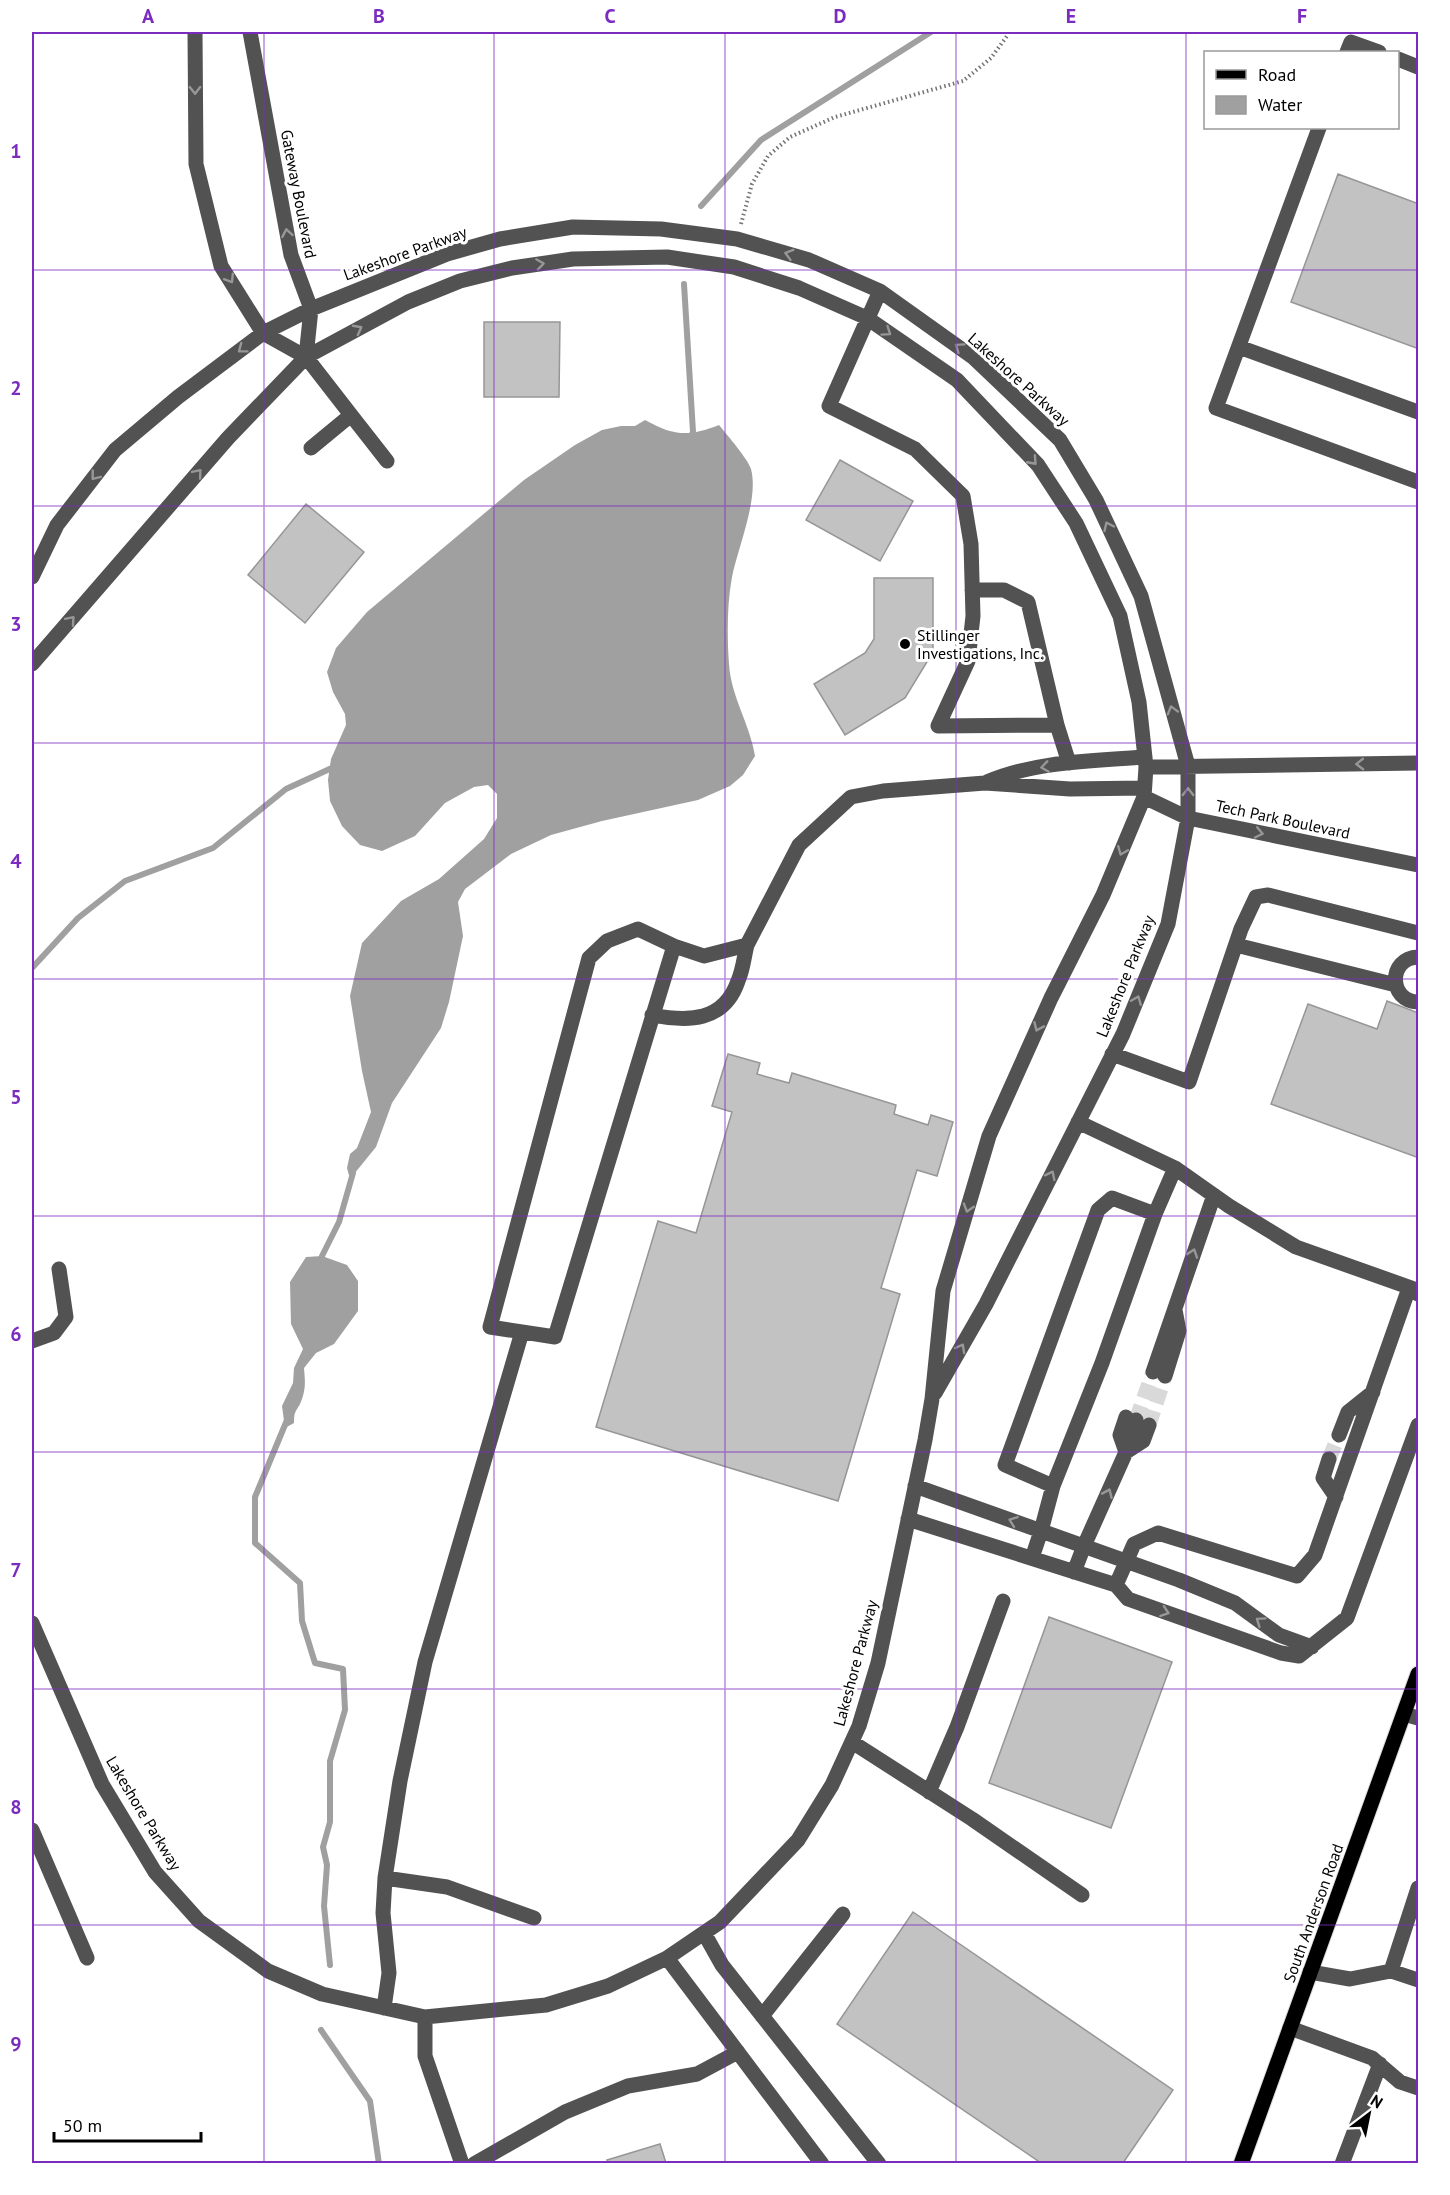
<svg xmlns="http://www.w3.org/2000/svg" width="1450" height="2195" viewBox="0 0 1450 2195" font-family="'PT Sans',sans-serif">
<rect width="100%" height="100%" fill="#fff"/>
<path fill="#a0a0a0" d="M645,420C674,436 688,437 719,425C727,435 748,459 751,469C759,499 738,547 732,577C727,604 727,636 729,664C731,697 750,724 755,756L743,775L730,786L698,800L602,821L551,835L511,854L465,889L458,902L463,936L449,1002L441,1028L392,1103L376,1147L350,1179L347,1168L350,1154L357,1148L371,1112L362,1071L350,996L362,943L401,901L439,879L484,839L497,818V794L488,785L474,787L445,803L415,836L382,851L360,845L342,826L330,801L328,780L331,759L346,725L345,714L333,692L327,672L336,648L367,612L524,480L575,445L602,430L621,426H635Z
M322,1256L347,1265L358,1281V1311L334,1344L316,1353L304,1368C305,1380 306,1388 302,1399C298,1411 294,1408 294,1423L285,1428L282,1406L293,1383L294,1368L303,1349L291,1324L290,1282L306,1257Z"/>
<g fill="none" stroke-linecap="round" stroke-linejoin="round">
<path stroke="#a0a0a0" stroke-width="6" d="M701,206L761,140L931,32
M684,284L693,432L690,439
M32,968L78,918L125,881L213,848L286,789L334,767
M322,1261V1256L339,1222L353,1173
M287,1420L255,1497V1543L300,1583L302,1621L315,1663L343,1669L345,1710L330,1761V1822L323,1847L327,1865L324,1906L330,1965
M321,2030L370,2101L379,2164"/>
</g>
<path fill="#c2c2c2" stroke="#969696" stroke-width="1.5" d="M1338,174L1419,204V349L1291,302Z
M484,322H560L559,397H484Z
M840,460L913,501L880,561L806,520Z
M306,504L364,552L305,623L248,575Z
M874,578H933V652L905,698L845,735L814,684L865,653L874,639Z
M1387,1001L1416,1012L1419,1016V1158L1271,1104L1308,1004L1377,1029Z
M728,1054L760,1063L757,1074L789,1083L792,1073L896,1105L894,1114L928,1125L931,1115L953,1122L937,1176L917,1170L881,1288L900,1294L838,1501L596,1427L658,1221L696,1233L732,1112L712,1106Z
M1049,1617L1172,1662L1111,1828L989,1783Z
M913,1912L1173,2090L1123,2163H1041L837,2024Z
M660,2144L666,2163H608L607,2160Z"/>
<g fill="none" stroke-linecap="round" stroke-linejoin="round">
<path stroke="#d9d9d9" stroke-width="15" stroke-dasharray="15 8" stroke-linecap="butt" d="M1136,1420L1153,1372
M1149,1425L1165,1376
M1329,1459L1339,1435"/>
<defs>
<path id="major" d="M1241,2164L1418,1674"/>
</defs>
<use href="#major" stroke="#dbdbdb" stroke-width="17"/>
<path stroke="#747474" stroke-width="4" stroke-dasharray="1.5 3" stroke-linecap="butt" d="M741,224L752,184L768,156L790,137L835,117L963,81L991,58L1007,36V32"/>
<path stroke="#525252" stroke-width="15" d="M195,32L196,164L221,266L263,333L306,357L351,415L311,448
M250,32L291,255L311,309L306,357
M1347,52L1351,42L1379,52
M1398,59L1418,67
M1319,128L1216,408L1418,482
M880,291L829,406L915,449L963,496L971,544L973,616L968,661L938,726L1057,725
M1239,347L1418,412
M351,415L387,461
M32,577L57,525L115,450L178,397L263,333L311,309L447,254L500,239L573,227L661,229L737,239L809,260L880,291L974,358L1060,440L1096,500L1141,596L1188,766V818L1168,924L1123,1034L986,1304L935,1393
M972,590H1004L1028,602L1057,725L1069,763
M32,664L228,438L306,357L408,302L460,281L512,268L573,259L667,257L734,267L799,288L867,318L957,380L1038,465L1076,523L1120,616L1139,702L1146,767L1144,797L1103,895L1051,998L989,1136L943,1291L932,1399L925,1440L878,1663L859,1726L832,1785L798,1840L720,1922L667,1958L608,1986L546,2005L425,2017L322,1994L268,1971L199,1921L155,1872L102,1784L32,1623
M1146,767L1418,763
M987,782C1036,761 1093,761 1145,757
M1144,797L1188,818L1418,865
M1236,945L1396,985
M674,946L638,929L607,941L589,958L490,1327L555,1337L674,946L704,956L747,945L799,845L851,797L883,791L985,783L1070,789L1144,788
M1418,957C1388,958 1388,1001 1418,1002
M652,1015C688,1022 724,1022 738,981C743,970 744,957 747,945
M1112,1054L1189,1082L1241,929L1256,897L1268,895L1418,933
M1078,1122L1175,1168L1229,1206L1296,1247L1417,1290L1418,1294
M1155,1214L1175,1168
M32,1341L54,1333L66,1317L59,1269
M1153,1372L1214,1195
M1165,1376L1179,1331L1175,1310
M1339,1435L1348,1412L1373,1392
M1126,1452L1143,1441L1149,1425
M1126,1452L1136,1420
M1329,1459L1323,1478L1336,1497
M915,1486L1179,1580L1235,1603L1279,1635L1312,1647
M908,1519L1116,1585L1128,1599L1281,1653L1299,1656L1347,1618L1418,1425
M1032,1558L1041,1531L1053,1486L1102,1363L1155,1214L1112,1198L1098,1210L1005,1465L1053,1486
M1074,1572L1084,1546L1126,1452L1120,1435L1126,1417
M1116,1585L1134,1544L1158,1533L1297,1576L1315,1555L1409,1288
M1404,1714L1418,1718
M852,1742L972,1819L1082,1895
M929,1792L957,1727L1003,1601
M32,1830L87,1958
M385,1878L447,1887L534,1918
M704,1933L722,1965L879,2164
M667,1958L822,2164
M1391,1971L1418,1888
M1310,1972L1350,1979L1391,1971L1418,1980
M384,2008L389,1973L383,1913L385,1878L400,1781L425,1662L522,1332
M762,2016L843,1914
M425,2017V2056L462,2164
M1290,2028L1372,2058L1400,2082L1418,2088
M474,2164L565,2112L628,2086L697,2074L738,2052
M1342,2164L1380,2064"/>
<use href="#major" stroke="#000" stroke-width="15"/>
</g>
<defs><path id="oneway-chevron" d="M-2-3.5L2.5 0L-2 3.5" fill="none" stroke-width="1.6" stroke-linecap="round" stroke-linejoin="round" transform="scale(1.5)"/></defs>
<g stroke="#979797">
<use href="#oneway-chevron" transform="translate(195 90) rotate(89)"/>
<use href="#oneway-chevron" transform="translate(287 233) rotate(-100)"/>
<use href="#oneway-chevron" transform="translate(789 254) rotate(-164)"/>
<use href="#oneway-chevron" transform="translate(540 264) rotate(-8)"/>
<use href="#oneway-chevron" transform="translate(230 279) rotate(58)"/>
<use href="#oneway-chevron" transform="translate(358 329) rotate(-28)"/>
<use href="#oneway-chevron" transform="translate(887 332) rotate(35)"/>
<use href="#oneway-chevron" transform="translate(959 347) rotate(-145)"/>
<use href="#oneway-chevron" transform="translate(242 349) rotate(143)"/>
<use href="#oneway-chevron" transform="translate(1033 461) rotate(48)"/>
<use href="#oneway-chevron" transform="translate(198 473) rotate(-50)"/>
<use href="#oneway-chevron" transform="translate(95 476) rotate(128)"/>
<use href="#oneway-chevron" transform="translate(1108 526) rotate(-115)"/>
<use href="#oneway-chevron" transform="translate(71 620) rotate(-49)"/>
<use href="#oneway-chevron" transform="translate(1172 710) rotate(-106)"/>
<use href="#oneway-chevron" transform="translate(1360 764) rotate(179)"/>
<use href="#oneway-chevron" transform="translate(1045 767) rotate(172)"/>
<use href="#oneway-chevron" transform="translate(1188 792) rotate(-90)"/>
<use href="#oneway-chevron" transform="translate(1259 833) rotate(12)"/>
<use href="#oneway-chevron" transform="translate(1122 851) rotate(112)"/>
<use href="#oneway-chevron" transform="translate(1137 1000) rotate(-68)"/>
<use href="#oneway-chevron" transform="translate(1038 1027) rotate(114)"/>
<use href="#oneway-chevron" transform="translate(1051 1175) rotate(-63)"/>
<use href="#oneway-chevron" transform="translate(968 1208) rotate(107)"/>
<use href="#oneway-chevron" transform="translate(1193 1253) rotate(-71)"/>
<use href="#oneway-chevron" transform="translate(961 1348) rotate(-61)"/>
<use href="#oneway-chevron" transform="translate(1108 1493) rotate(-66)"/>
<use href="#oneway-chevron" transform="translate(1013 1521) rotate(-160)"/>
<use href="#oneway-chevron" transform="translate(1165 1612) rotate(19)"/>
<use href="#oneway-chevron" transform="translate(1260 1621) rotate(-145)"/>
</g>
<path fill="none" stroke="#7b2cbf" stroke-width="1.5" stroke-opacity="0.55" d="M264,32V2164M494,32V2164M725,32V2164M956,32V2164M1186,32V2164M32,270H1418M32,506H1418M32,743H1418M32,979H1418M32,1216H1418M32,1452H1418M32,1689H1418M32,1925H1418"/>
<circle fill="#000" stroke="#fff" stroke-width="2" cx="905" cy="644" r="6"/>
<g text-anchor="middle" stroke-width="6" stroke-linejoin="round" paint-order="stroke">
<g font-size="16" fill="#000" stroke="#fff">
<text transform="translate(299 194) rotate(79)" y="6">Gateway Boulevard</text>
<text transform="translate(405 253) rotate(-20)" y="6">Lakeshore Parkway</text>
<text transform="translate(1019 379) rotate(42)" y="6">Lakeshore Parkway</text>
<text transform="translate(1283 819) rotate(12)" y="6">Tech Park Boulevard</text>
<text transform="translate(1125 976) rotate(-68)" y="6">Lakeshore Parkway</text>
<text transform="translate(855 1663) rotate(-75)" y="6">Lakeshore Parkway</text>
<text transform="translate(144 1813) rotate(59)" y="6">Lakeshore Parkway</text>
<text transform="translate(1313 1913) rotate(-70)" y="6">South Anderson Road</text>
</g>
<g font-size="16" fill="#000" stroke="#fff" text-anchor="start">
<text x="917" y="641">Stillinger<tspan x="917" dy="18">Investigations, Inc.</tspan></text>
</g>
</g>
<rect width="1450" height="2195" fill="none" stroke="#ffffff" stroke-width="66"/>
<rect x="1204" y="51" width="195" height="78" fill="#ffffff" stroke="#999999" stroke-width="1.5"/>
<rect x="1216" y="70" width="30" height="9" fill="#000000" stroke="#999999" stroke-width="1.5"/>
<text x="1258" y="81" font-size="18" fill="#000000">Road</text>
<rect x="1216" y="96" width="30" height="18" fill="#a0a0a0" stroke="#999999" stroke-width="1.5"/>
<text x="1258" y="111" font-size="18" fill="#000000">Water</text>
<g transform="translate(1369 2114) rotate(32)" stroke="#ffffff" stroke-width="4.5" paint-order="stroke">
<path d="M0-4.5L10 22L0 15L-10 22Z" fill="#000000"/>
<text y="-9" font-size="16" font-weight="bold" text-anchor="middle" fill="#000000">N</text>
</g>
<path d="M54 2132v9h147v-9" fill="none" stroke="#000000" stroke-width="3"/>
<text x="63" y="2132" font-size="18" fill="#000000" stroke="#ffffff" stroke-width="4.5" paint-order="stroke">50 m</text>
<rect x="33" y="33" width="1384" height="2129" fill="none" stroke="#7b2cbf" stroke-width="2"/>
<g font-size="20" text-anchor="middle" font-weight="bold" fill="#7b2cbf">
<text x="148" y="23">A</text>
<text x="379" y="23">B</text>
<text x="610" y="23">C</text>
<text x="840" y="23">D</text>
<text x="1071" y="23">E</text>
<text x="1302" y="23">F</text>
<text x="16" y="158">1</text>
<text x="16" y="395">2</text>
<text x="16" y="631">3</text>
<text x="16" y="868">4</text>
<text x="16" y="1104">5</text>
<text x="16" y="1341">6</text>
<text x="16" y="1577">7</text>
<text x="16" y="1814">8</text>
<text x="16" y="2051">9</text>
</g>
</svg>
